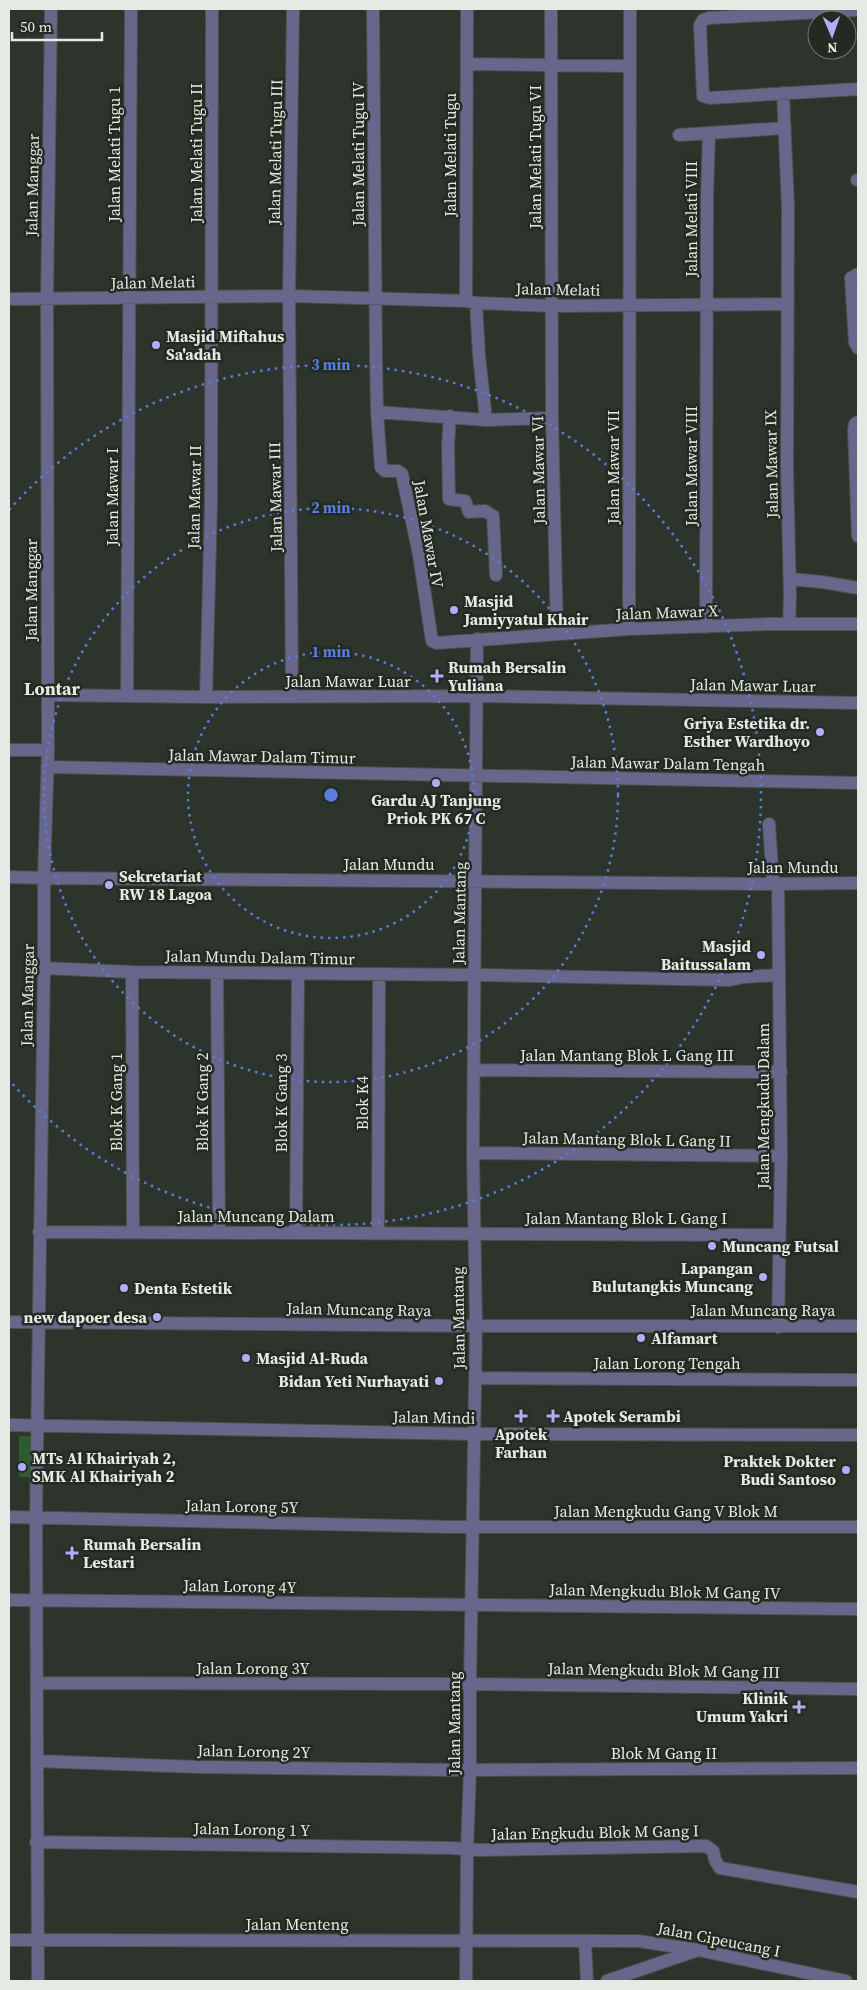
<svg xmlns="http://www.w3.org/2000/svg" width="867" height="1990" viewBox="0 0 867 1990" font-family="'Source Serif 4',serif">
<rect width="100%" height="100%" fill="#2c342c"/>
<path fill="#2e5b2e" d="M19,1436H32V1477H19Z"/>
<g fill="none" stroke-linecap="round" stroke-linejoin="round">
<defs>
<path id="minor" d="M373,9L376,358L377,412L381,467L385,471H398L402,474L419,555L432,641L436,643L629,629L768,624H858
M551,9L552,418L557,633
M858,10L709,18L703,20L700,25L703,96L710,98L858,89
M467,64L630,66
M783,93L788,207L787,468L790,597L789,624
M679,135L785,128
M857,180H858
M858,274L851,278L855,343L858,348
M9,299L289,296L466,301L476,303L552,306L787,304
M466,301L467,9
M476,303L479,355L486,420L552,418
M377,412L486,420
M450,416L448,445L449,499L465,501L469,512L485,511L493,516L496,575
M858,422L855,424L854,430L858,536
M790,579L822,582L858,588
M706,627L707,197L709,133
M629,629L630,9
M48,695L206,697L477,696L858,703
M127,696L131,9
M206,697L211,503L212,9
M292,697L289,296L293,9
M9,750H48
M47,767L858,783
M769,824L773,884
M9,877L44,878L773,884L858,883
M44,968L132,972L482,975L730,980L744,977L778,975
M132,972L133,1231
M217,973L219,1232
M474,1070L781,1072
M473,1153L781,1156
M39,1232L778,1235
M296,1232L298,974
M378,1232L379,975
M9,1322L476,1326H858
M778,1327L781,1156L778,884
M475,1378L858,1380
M9,1425L473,1434L858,1435
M9,1517L451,1527H858
M9,1600L858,1609
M37,1683L470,1684L858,1689
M37,1761L198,1767L454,1770L858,1768
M36,1842L452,1848L477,1850L706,1846L713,1851L715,1860L720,1868L858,1892
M9,1940L638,1941L698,1950L846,1981
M585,1942L587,1981
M38,1981L36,1517L44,968V878L48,750L47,299L51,9
M466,1981L467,1849L470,1770V1684L476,1326L473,1153L477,639
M607,1981L695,1951"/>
</defs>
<use href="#minor" stroke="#4a514a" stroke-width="14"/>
<use href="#minor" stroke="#69668b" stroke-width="12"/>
</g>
<g fill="none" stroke="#597ddc" stroke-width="2.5" stroke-dasharray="2.5 5">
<circle cx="331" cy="795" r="143"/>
<circle cx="331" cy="795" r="287"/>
<path d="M9 510A430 430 0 1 1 9 1080"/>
</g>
<g fill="#b3adf9" stroke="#232a22" stroke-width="2">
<circle cx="156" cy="345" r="5"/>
<circle cx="454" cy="610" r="5"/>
<path d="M434.5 668.5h5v5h5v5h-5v5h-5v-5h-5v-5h5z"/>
<circle cx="820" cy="732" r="5"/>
<circle cx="436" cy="783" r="5"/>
<circle cx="109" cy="885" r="5"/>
<circle cx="761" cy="955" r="5"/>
<circle cx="712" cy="1246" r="5"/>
<circle cx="763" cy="1277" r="5"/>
<circle cx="124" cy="1288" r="5"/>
<circle cx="157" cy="1317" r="5"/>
<circle cx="641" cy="1338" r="5"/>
<circle cx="246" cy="1358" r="5"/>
<circle cx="439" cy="1381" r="5"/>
<path d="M518.5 1408.5h5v5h5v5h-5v5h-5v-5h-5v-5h5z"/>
<path d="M550.5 1408.5h5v5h5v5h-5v5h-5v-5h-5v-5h5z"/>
<circle cx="22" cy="1467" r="5"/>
<circle cx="846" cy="1470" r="5"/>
<path d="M69.5 1545.5h5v5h5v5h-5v5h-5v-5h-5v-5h5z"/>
<path d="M796.5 1699.5h5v5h5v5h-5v5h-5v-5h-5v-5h5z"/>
</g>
<g text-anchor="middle" stroke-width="5" stroke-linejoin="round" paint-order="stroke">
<g font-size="16" fill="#e5eae5" stroke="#232a22">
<text transform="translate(275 152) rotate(-89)" y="6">Jalan Melati Tugu III</text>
<text transform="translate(196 153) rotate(-90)" y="6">Jalan Melati Tugu II</text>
<text transform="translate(114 154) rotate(-90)" y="6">Jalan Melati Tugu 1</text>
<text transform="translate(358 154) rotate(-90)" y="6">Jalan Melati Tugu IV</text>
<text transform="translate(450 155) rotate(-90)" y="6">Jalan Melati Tugu</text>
<text transform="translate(535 157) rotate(-90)" y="6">Jalan Melati Tugu VI</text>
<text transform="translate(32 185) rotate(-89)" y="6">Jalan Manggar</text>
<text transform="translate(691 219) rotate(-90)" y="6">Jalan Melati VIII</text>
<text transform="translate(153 282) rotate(-1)" y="6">Jalan Melati</text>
<text transform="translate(558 289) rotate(1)" y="6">Jalan Melati</text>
<text transform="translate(771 464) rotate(-91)" y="6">Jalan Mawar IX</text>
<text transform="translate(691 466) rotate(-90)" y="6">Jalan Mawar VIII</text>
<text transform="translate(613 467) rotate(-90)" y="6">Jalan Mawar VII</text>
<text transform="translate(538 470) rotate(-91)" y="6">Jalan Mawar VI</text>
<text transform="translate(112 497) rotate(-90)" y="6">Jalan Mawar I</text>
<text transform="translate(194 497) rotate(-89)" y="6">Jalan Mawar II</text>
<text transform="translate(275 497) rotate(-91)" y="6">Jalan Mawar III</text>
<text transform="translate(429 534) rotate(80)" y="6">Jalan Mawar IV</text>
<text transform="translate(31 590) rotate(-90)" y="6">Jalan Manggar</text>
<text transform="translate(667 612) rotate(-2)" y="6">Jalan Mawar X</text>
<text x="348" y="687">Jalan Mawar Luar</text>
<text transform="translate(753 685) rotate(1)" y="6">Jalan Mawar Luar</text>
<text transform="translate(262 756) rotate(1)" y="6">Jalan Mawar Dalam Timur</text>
<text transform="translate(668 763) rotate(1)" y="6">Jalan Mawar Dalam Tengah</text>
<text x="389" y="870">Jalan Mundu</text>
<text x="793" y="873">Jalan Mundu</text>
<text transform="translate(459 913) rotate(-89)" y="6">Jalan Mantang</text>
<text transform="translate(260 957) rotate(1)" y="6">Jalan Mundu Dalam Timur</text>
<text transform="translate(27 995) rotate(-89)" y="6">Jalan Manggar</text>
<text x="627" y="1061">Jalan Mantang Blok L Gang III</text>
<text transform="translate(116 1102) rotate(-90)" y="6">Blok K Gang 1</text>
<text transform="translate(202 1102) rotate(-90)" y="6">Blok K Gang 2</text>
<text transform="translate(281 1103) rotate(-90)" y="6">Blok K Gang 3</text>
<text transform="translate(362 1103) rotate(-90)" y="6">Blok K4</text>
<text transform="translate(763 1106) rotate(-90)" y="6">Jalan Mengkudu Dalam</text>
<text transform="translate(627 1139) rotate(1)" y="6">Jalan Mantang Blok L Gang II</text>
<text x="256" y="1222">Jalan Muncang Dalam</text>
<text x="626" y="1224">Jalan Mantang Blok L Gang I</text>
<text transform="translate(359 1309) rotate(1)" y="6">Jalan Muncang Raya</text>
<text x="763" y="1316">Jalan Muncang Raya</text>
<text transform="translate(458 1318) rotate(-91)" y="6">Jalan Mantang</text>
<text x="667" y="1369">Jalan Lorong Tengah</text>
<text transform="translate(434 1417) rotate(1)" y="6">Jalan Mindi</text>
<text transform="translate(242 1506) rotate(1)" y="6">Jalan Lorong 5Y</text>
<text x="666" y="1517">Jalan Mengkudu Gang V Blok M</text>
<text transform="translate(240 1586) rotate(1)" y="6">Jalan Lorong 4Y</text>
<text transform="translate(665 1591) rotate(1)" y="6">Jalan Mengkudu Blok M Gang IV</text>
<text x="253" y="1674">Jalan Lorong 3Y</text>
<text transform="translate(664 1670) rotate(1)" y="6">Jalan Mengkudu Blok M Gang III</text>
<text transform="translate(454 1723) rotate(-90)" y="6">Jalan Mantang</text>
<text transform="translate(254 1751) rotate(1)" y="6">Jalan Lorong 2Y</text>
<text x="664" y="1759">Blok M Gang II</text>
<text transform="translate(252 1829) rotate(1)" y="6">Jalan Lorong 1 Y</text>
<text transform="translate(595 1832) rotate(-1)" y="6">Jalan Engkudu Blok M Gang I</text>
<text x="297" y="1930">Jalan Menteng</text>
<text transform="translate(719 1939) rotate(11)" y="6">Jalan Cipeucang I</text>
</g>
<g font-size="16" font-weight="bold" fill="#e5eae5" stroke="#232a22" text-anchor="start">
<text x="166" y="342">Masjid Miftahus<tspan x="166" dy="18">Sa'adah</tspan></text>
<text x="464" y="607">Masjid<tspan x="464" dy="18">Jamiyyatul Khair</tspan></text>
<text x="448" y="673">Rumah Bersalin<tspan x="448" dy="18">Yuliana</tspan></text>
<text x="810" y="729" text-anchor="end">Griya Estetika dr.<tspan x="810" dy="18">Esther Wardhoyo</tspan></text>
<text x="436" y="806" text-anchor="middle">Gardu AJ Tanjung<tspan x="436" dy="18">Priok PK 67 C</tspan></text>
<text x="119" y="882">Sekretariat<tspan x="119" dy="18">RW 18 Lagoa</tspan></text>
<text x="751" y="952" text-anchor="end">Masjid<tspan x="751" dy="18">Baitussalam</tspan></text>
<text x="722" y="1252">Muncang Futsal</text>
<text x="753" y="1274" text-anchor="end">Lapangan<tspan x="753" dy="18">Bulutangkis Muncang</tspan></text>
<text x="134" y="1294">Denta Estetik</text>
<text x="147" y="1323" text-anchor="end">new dapoer desa</text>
<text x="651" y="1344">Alfamart</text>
<text x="256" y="1364">Masjid Al-Ruda</text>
<text x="429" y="1387" text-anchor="end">Bidan Yeti Nurhayati</text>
<text x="563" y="1422">Apotek Serambi</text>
<text x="521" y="1440" text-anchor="middle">Apotek<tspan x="521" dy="18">Farhan</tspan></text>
<text x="32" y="1464">MTs Al Khairiyah 2,<tspan x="32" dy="18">SMK Al Khairiyah 2</tspan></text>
<text x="836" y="1467" text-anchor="end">Praktek Dokter<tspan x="836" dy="18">Budi Santoso</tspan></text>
<text x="83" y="1550">Rumah Bersalin<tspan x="83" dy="18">Lestari</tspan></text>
<text x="788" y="1704" text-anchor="end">Klinik<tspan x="788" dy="18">Umum Yakri</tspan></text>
</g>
<g font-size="18" font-weight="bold" fill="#e5eae5" stroke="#232a22">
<text x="52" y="695">Lontar</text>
</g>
</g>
<circle cx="331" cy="795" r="8" fill="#597ddc" stroke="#232a22" stroke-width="2.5"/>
<g font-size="15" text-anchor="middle" font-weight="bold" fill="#597ddc" stroke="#232a22" stroke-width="5" stroke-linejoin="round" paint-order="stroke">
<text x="331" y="370">3 min</text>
<text x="331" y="513">2 min</text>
<text x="331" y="657">1 min</text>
</g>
<rect width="867" height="1990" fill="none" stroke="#e5eae5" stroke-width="20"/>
<g transform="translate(832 35) rotate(178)"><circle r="24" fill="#232a22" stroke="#717770"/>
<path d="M0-4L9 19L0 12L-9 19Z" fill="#b3adf9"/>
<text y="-8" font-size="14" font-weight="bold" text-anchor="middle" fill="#e5eae5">N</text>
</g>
<path d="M12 32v8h90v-8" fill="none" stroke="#e5eae5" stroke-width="2.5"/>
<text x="20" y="32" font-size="15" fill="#e5eae5" stroke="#232a22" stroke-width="4" paint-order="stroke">50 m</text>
</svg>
